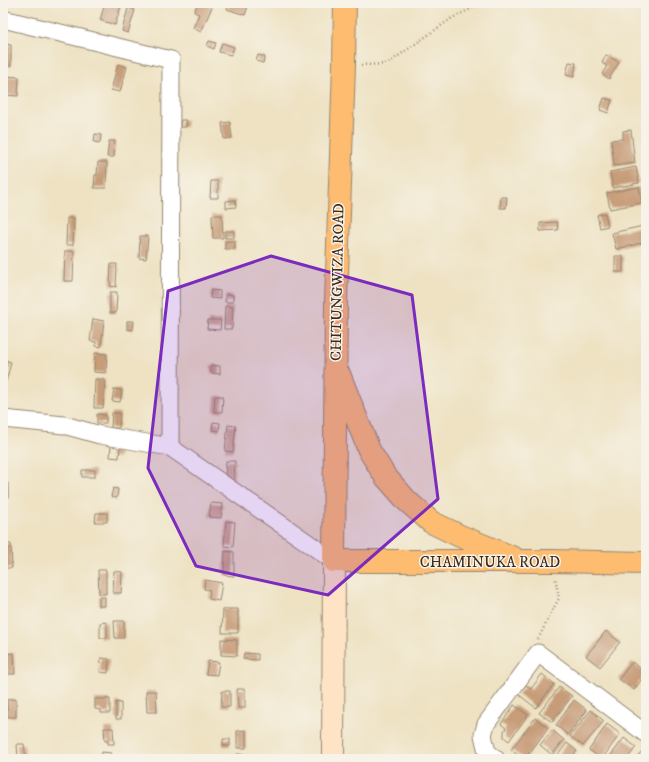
<svg xmlns="http://www.w3.org/2000/svg" width="649" height="762" viewBox="0 0 649 762" font-family="'IM FELL DW Pica',serif">
<rect width="100%" height="100%" fill="#f7f3e8"/>
<filter id="ink" filterUnits="userSpaceOnUse"><feTurbulence type="fractalNoise" baseFrequency=".025" numOctaves="2"/><feDisplacementMap in="SourceGraphic" scale="8" xChannelSelector="R" yChannelSelector="G"/><feConvolveMatrix kernelMatrix="1 2 1 2 8 2 1 2 1" color-interpolation-filters="sRGB"/></filter>
<filter id="wash" filterUnits="userSpaceOnUse"><feTurbulence type="fractalNoise" baseFrequency=".012" numOctaves="4" result="noise"/><feDisplacementMap in="SourceGraphic" scale="16" xChannelSelector="R" yChannelSelector="G"/><feGaussianBlur stdDeviation="0.9" result="paint"/><feColorMatrix in="noise" values="0 0 0 0 0 0 0 0 0 0 0 0 0 0 0 0 0 1.4 0 .05"/><feComposite in="paint" operator="in"/></filter>
<g filter="url(#wash)">
<rect width="100%" height="100%" fill="#eee2c3"/>
<g id="blocks">
<path fill="#c79c79" d="M105,3H122L115,25L100,20Z
M198,3H202L212,7L201,32L193,28L199,14L194,12Z
M230,3H249L245,15L227,9Z
M128,8L135,10L128,33L122,31Z
M209,41L216,43L214,49L207,46Z
M222,43L234,47L231,55L219,52Z
M5,44L11,45V66H5Z
M258,55L265,57L263,63L256,61Z
M606,55L619,62L609,79L602,74L607,66L602,63Z
M569,62L576,63L574,77L566,75Z
M118,64L127,67L120,92L111,90Z
M3,76L19,77L18,96L3,95Z
M604,98L612,100L608,113L600,110Z
M181,120H187L186,127H180Z
M230,122L232,138L224,139L222,123Z
M631,130L635,163L614,166L611,140L623,139V131Z
M95,134L101,135L100,143L94,142Z
M3,136L7,137L5,156H3Z
M109,141H115L114,157H107Z
M98,162H107L106,188H94L95,175H97Z
M636,167L639,183L613,188L610,172Z
M211,181H218V198H210Z
M639,187L642,203L610,209L607,193Z
M501,197H507L506,208H500Z
M235,200L236,207L226,208V201Z
M605,213L608,226L600,228L597,215Z
M212,215H222L223,238H213Z
M67,218H74L73,245H66Z
M557,222L558,230L540,231V223Z
M643,226L646,242L616,249L612,233Z
M225,231H234V238H225Z
M140,236H148L146,259L139,258Z
M225,241H235V249H225Z
M65,251H74L73,281H64Z
M615,256H623V272H615Z
M111,264H117L116,287L110,286Z
M211,290L220,291V299L210,298Z
M110,292H117L116,313H110Z
M226,294L233,295V302H225Z
M225,306L233,307L232,329H224Z
M93,319L104,321L101,347L96,346V342L90,341Z
M208,320H221L220,330L207,329Z
M127,321H134L133,330L127,329Z
M95,353L107,354L106,373L94,372Z
M4,360L11,362L5,386H3Z
M211,365L220,366V374L211,373Z
M95,379L105,380L103,408H94Z
M114,389L122,390L120,402L112,401Z
M215,396H223L222,412H214Z
M112,413H120L119,428H111Z
M97,414L106,415V423H97Z
M213,422L220,423L219,431L212,430Z
M228,425L236,426L233,452L225,451Z
M111,445L120,446L119,458L110,457Z
M226,461H235L234,480H225Z
M82,470H95V477H82Z
M3,483H8V498L3,497Z
M113,488L118,489L117,498L111,497Z
M211,503L223,504L221,518L209,517Z
M96,513H107V522H95Z
M226,521L235,522L233,547L224,546Z
M3,544H11L12,568H3Z
M225,551L234,552V576L224,575Z
M98,570H106V594H99Z
M114,571L122,572L121,593H113Z
M205,580L222,583L219,601L209,599L210,590L204,589Z
M99,597H105V606H99Z
M223,609H238V633H222Z
M114,621H124V638H115Z
M107,622V638H100V623Z
M606,631L620,642L600,667L586,656Z
M221,639L237,640V656L221,655Z
M14,653L15,674H5L4,654Z
M244,653L258,654V660L243,659Z
M101,658L109,659L108,673L100,672Z
M208,661L219,662L217,675L206,674Z
M632,662L646,673L634,690L619,679Z
M542,674L554,684L536,708L518,694L526,685L531,689Z
M559,687L572,696L552,722L539,713Z
M237,689H245V708H238Z
M146,691H156L157,712H147Z
M222,691H230V707H221Z
M7,699H16V717H8Z
M95,699H110V713H101V710L95,709Z
M574,700L587,710L568,735L556,725Z
M116,702L121,703V719H116Z
M514,705L528,715L509,741L504,737V731L506,728L501,724Z
M591,710L604,721L583,746L570,736Z
M535,718L548,728L525,759H524L511,750Z
M607,724L620,734L602,759L589,750Z
M104,728H113L114,744H108V741H105Z
M246,730V748H237V731Z
M552,730L564,740L552,755L540,745Z
M624,738L636,747L627,759H608Z
M223,739H230V746H223Z
M567,743L577,751L570,759H555Z
M17,744H24L26,759H18Z
M642,751L646,754V759H635Z
M102,752L111,753V759H102Z
M237,754L254,756V759H237Z"/>
</g>
</g>
<g filter="url(#ink)">
<use href="#blocks" fill-opacity="0" stroke="#948670" stroke-width="1"/>
<g fill="none" stroke-linecap="round" stroke-linejoin="round">
<defs>
<path id="street" d="M3,19L171,60L170,447
M3,419L64,425L100,435L170,447L334,561
M496,759L487,752L483,735L486,724L538,653L646,734"/>
<path id="secondary" d="M333,759L334,561"/>
<path id="primary" d="M345,3L344,65L336,303L334,561H552L646,563
M339,374L369,450L385,476L407,501L431,522L460,536L514,558"/>
</defs>
<use href="#street" stroke="#948670" stroke-width="19"/>
<use href="#secondary" stroke="#948670" stroke-width="24"/>
<use href="#primary" stroke="#948670" stroke-width="24"/>
<path stroke="#948670" stroke-width="2.5" stroke-dasharray="1 3" stroke-linecap="butt" d="M361,65L387,64L452,18L483,3
M538,639L559,598L555,577"/>
<use href="#street" stroke="#fff" stroke-width="17"/>
<use href="#secondary" stroke="#fee4c5" stroke-width="22"/>
<use href="#primary" stroke="#fdbc6f" stroke-width="22"/>
</g>
</g>
<path fill="#7b2cbf" fill-opacity="0.2" stroke="#7b2cbf" stroke-width="3" stroke-linejoin="round" d="M271,256L412,295L438,499L328,595L196,566L148,468L168,291Z"/>
<g text-anchor="middle" stroke-width="3" stroke-linejoin="round" paint-order="stroke">
<g font-size="15" fill="#3b2a1e" stroke="#f7f3e8">
<text transform="translate(337 282) rotate(-89)" y="5">CHITUNGWIZA ROAD</text>
<text x="490" y="567">CHAMINUKA ROAD</text>
</g>
</g>
<rect width="649" height="762" fill="none" stroke="#f7f3e8" stroke-width="16"/>
</svg>
